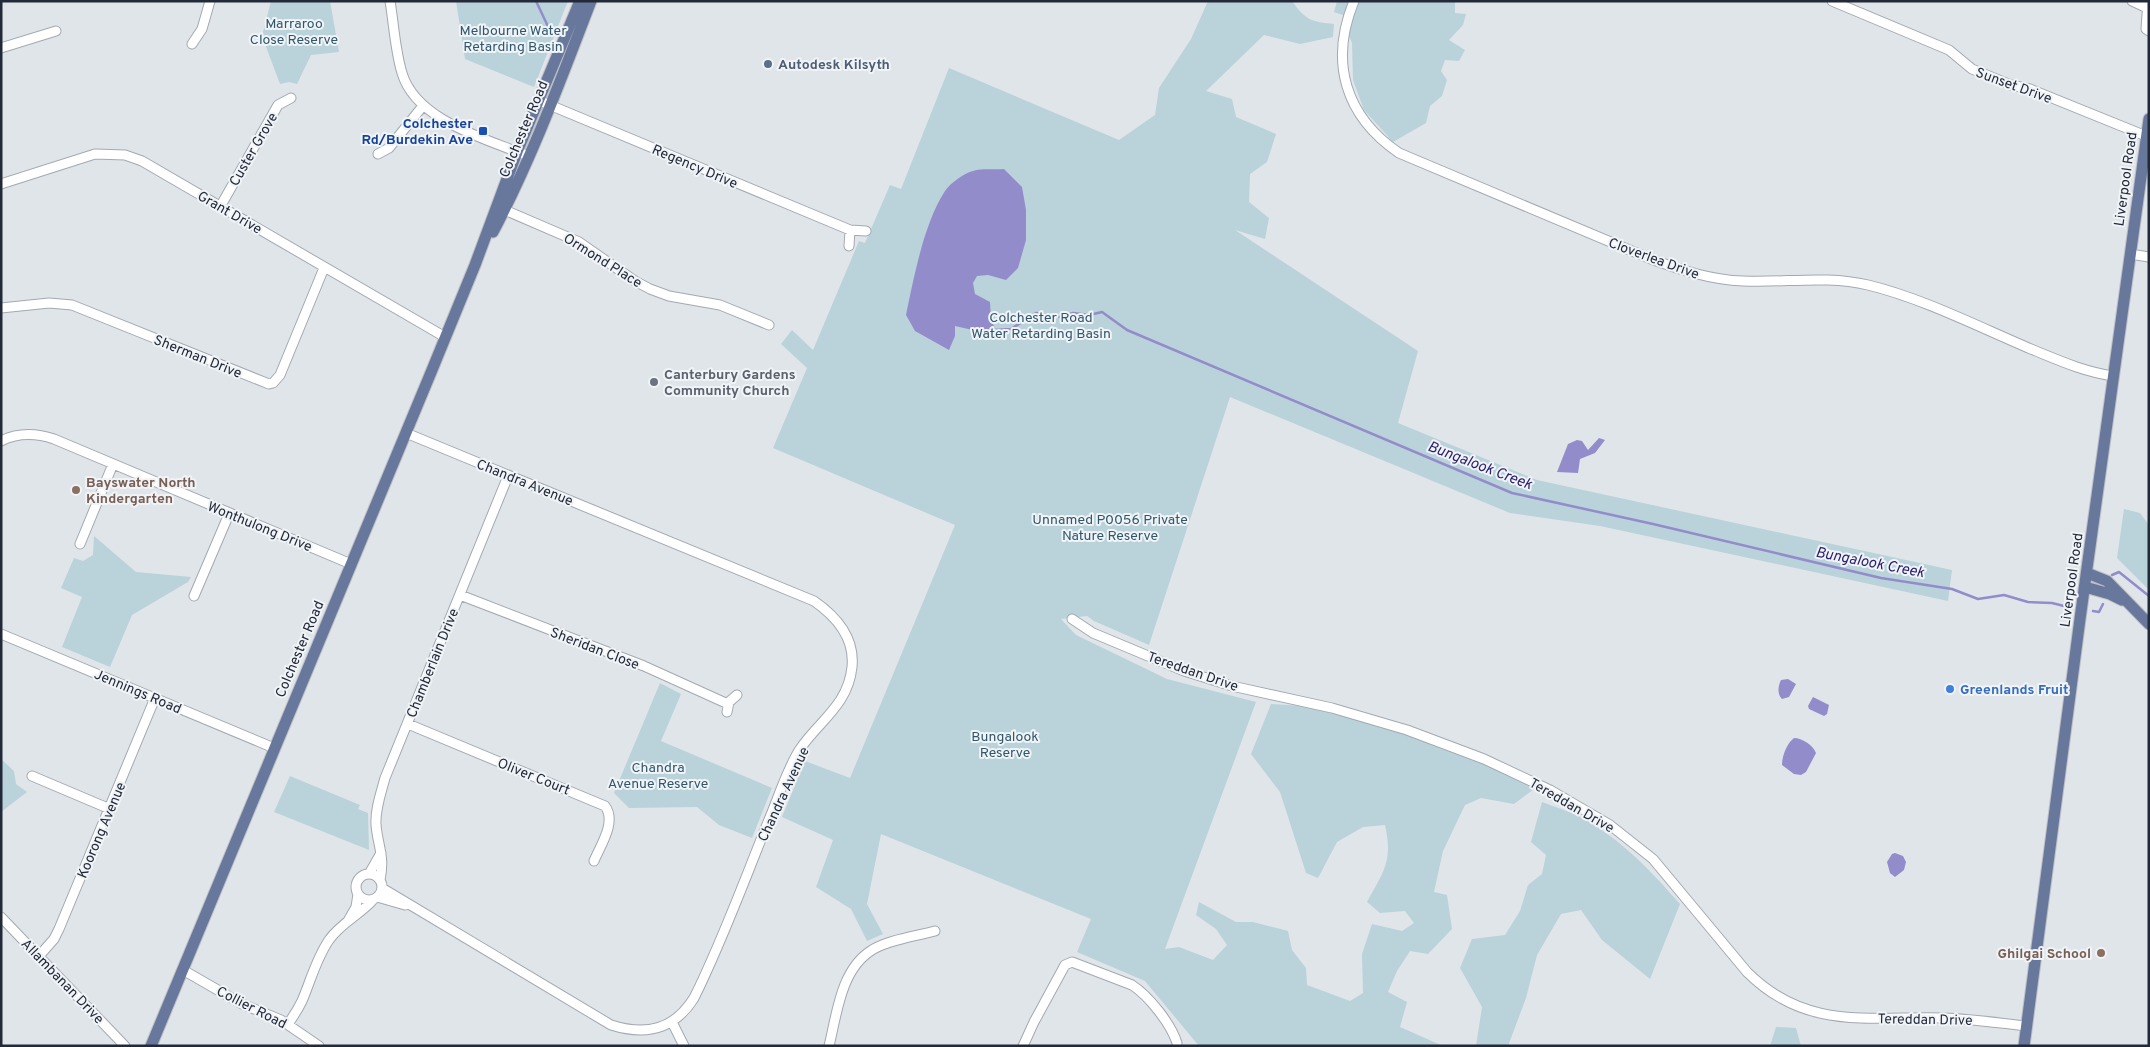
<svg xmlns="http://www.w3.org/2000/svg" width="2150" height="1047" viewBox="0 0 2150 1047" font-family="Overpass,sans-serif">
<rect width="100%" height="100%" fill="#e0e5ea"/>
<path fill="#bad2da" d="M271,1H330L339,52L311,55L297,84L289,82L280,84L262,36Z
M456,1H568L534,87L465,59Z
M1208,1H1292C1305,20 1312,22 1334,24L1333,37L1300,44L1264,35L1206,91L1232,99L1236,117L1276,134L1267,162L1250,174L1249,202L1269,218L1265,239L1235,230L1418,351L1398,423L1537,480L1952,570L1948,601L1600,526L1510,513L1230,397L1149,645L1094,621L1087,616L1061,619L1076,635L1167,679L1256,702L1165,949L1179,947L1213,960L1227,945L1216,929L1196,915L1199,902L1236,922H1253L1288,931L1292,950L1306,968L1307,985L1350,1001L1363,993L1362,954L1372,924L1402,931L1414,923L1405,911L1380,913L1367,902C1384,871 1393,861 1385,825L1363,827L1337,842L1318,878L1306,873L1280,792L1251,754L1271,704C1288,705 1307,706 1324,709C1391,723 1475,754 1534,789L1514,804L1481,798L1465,805L1443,851L1434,892L1447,895L1452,929L1428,954L1410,951L1397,971L1388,992L1407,1002L1400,1027L1443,1046H1199L1145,981L1077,952L1091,919L881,834L867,904L883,934L867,941L851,909L816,887L833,840L782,817L805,761L850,778L955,525L773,448L807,368L781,344L792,330L813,350L859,241L865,243L890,185L901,189L949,68L1119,140L1155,115L1159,88L1191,39Z
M1337,1H1455V13L1466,14L1463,25L1449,40L1465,50L1459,61L1445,60L1441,71L1447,80L1442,96L1430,106L1426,123L1393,142L1364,110L1353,80L1352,43L1348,34L1351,18L1334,12Z
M2124,509L2140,513L2149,525V590L2117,558Z
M94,536L136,572L191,577L188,582L132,615L110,667L62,647L82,597L61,588L74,558L83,561L93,555Z
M660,683L681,694L661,741L772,788L752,838L719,825L697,807L629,808L614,793Z
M1,759L14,771L16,784L27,792L1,812Z
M290,776L360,805L358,809L368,813L369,850L274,812Z
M1542,802C1555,807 1569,811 1582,818C1621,839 1651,871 1680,904L1650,979L1602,940L1581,910L1561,914L1537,955L1526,998L1508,1046H1476L1482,1007L1460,968L1472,939L1505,935L1520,911L1528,885L1542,874L1546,855L1531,842Z
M1776,1027L1796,1028L1801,1046H1770Z"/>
<path fill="#938ccb" d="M1004,169L1022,187L1026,210V240L1018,268L1006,280L988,275L977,276L973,283L975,294L990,302L991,320L996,330L986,333L955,326V336L949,350L915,331L906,315C914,277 924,223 945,191C950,183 965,173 973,171C982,168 995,170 1004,169Z
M1599,438L1605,440L1595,453L1580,459L1578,473L1557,472L1568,444L1577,440L1582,441L1588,450Z
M1788,679L1796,684L1789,697L1782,699C1777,694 1778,686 1781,680Z
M1813,697L1829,705L1827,714L1824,716L1809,709L1808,706Z
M1794,738C1802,738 1813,745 1816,753L1806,772L1801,775L1794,774L1782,765C1782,756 1787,743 1794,738Z
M1895,853L1903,856L1906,862L1904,870L1895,877L1890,873L1887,862L1892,854Z"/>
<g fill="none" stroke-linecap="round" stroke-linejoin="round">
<path stroke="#938ccb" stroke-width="2.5" d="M536,1L552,35
M996,330L1011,329L1036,313L1060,317L1073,313L1089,315L1102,312L1127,330L1512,493L1653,524L1881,578L1952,589L1978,599L2004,595L2028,602L2052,603L2068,607
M2112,575L2119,572L2149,596
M2093,611L2099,612L2103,604"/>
<defs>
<path id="minor" d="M390,1C394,25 395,50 402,73C416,121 487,139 528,156
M1354,1C1329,62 1345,116 1399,153L1651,259C1681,270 1711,280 1743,281C1785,283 1826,275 1868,285C1922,298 1979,327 2031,349C2058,360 2084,372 2114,376
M1832,1L1949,50L1972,69L2011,85L2030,89L2146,136
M2132,1L2147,8
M2148,1L2146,29L2149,31
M192,44L202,29L210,1
M1,48L56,31
M540,101L838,225L850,230L866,231
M378,154L389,148L422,107
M1,184L95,154L125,155L142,161L445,337
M220,207L278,105L291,98
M500,208L579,242L635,281L650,289L669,296L720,305L769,325
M849,246L850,230
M2130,254L2149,257
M1,308L49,303L72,305L269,384L273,383L280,375L324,268
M1,441C19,432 36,433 54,439L351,564
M80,544L113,464
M460,595L644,666L728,704
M194,596L229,514
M1072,619L1093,633L1184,671L1232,686L1332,708L1407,730L1484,759L1550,790L1610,825L1653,859L1747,972C1806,1031 1869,1016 1943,1018C1971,1019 1999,1023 2027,1026
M1,634L274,748
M727,712L729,702L737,695
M408,724L605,806C617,822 600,846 594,861
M32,776L110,809
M369,874L381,853
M356 887a13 13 0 1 1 26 0a13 13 0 1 1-26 0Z
M380,880C385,856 378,847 376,825C375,809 381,793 385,778L508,476
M382,888L611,1025C646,1036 674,1030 694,998C722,942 744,881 768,822C778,799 786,771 800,749C820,720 848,705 852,667C855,638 837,617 814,601L406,433
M377,897L405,905
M1,917L125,1046
M348,921L356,907L358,894
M39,956L54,939L59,929L155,698
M183,970L242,1004L281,1020L319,1046
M672,1022L684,1046
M288,1024C293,1017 298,1009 302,1001C311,980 316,959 329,940C340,924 359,915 372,901
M829,1046C837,1013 841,969 872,950C887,940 917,936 935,931
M1023,1046L1034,1022L1065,965L1072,962L1132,985C1149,996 1171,1024 1177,1043"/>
<path id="major" d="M493,232C532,158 561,79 591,1
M2087,573L2107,581L2149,624
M2085,587L2110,594L2122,600
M151,1046L432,370L475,265L517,152L580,1
M2024,1046L2080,619L2149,119"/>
</defs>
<use href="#minor" stroke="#a3a9b1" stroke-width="11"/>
<use href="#major" stroke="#bdbfc4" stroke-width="13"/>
<use href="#minor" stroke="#fff" stroke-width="9"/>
<use href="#major" stroke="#68779c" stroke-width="11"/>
</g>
<circle fill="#5c6f8a" stroke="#f0f4f7" stroke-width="2" cx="768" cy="64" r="5"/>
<rect fill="#1a4fb4" stroke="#f0f4f7" stroke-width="2" x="478" y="126" width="10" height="10" rx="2.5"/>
<circle fill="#6b7280" stroke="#f0f4f7" stroke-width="2" cx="654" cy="382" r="5"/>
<g fill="#8d6e63" stroke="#f0f4f7" stroke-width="2">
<circle cx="76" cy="490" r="5"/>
<circle cx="2101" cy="953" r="5"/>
</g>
<circle fill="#3f7fe0" stroke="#f0f4f7" stroke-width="2" cx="1950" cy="689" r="5"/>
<g text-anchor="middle" stroke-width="4" stroke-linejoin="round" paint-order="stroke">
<g font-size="14" fill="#30576c" stroke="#f0f4f7">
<text x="294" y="28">Marraroo<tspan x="294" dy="16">Close Reserve</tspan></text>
<text x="513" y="35">Melbourne Water<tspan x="513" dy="16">Retarding Basin</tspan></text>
<text x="1041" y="322">Colchester Road<tspan x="1041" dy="16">Water Retarding Basin</tspan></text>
<text x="1110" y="524">Unnamed P0056 Private<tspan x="1110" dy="16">Nature Reserve</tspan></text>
<text x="1005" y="741">Bungalook<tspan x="1005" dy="16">Reserve</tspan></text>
<text x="658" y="772">Chandra<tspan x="658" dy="16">Avenue Reserve</tspan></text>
</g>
<g font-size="14" font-weight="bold" fill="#4e5e75" stroke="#f0f4f7" text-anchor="start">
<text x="778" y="69">Autodesk Kilsyth</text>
</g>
<g font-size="14" fill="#222939" stroke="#f0f4f7">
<text transform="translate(2014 85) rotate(20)" y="5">Sunset Drive</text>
<text transform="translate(523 129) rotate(-67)" y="5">Colchester Road</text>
<text transform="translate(253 149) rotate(-60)" y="5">Custer Grove</text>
<text transform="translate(695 166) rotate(23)" y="5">Regency Drive</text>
<text transform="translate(2125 179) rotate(-82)" y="5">Liverpool Road</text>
<text transform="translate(230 212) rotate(30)" y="5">Grant Drive</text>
<text transform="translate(1654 258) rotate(20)" y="5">Cloverlea Drive</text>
<text transform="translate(603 260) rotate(32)" y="5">Ormond Place</text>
<text transform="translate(198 356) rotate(22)" y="5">Sherman Drive</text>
<text transform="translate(525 482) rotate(22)" y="5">Chandra Avenue</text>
<text transform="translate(260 526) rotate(22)" y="5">Wonthulong Drive</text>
<text transform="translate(2071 580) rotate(-82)" y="5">Liverpool Road</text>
<text transform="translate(595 648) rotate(21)" y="5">Sheridan Close</text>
<text transform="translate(299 649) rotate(-67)" y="5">Colchester Road</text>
<text transform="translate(432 663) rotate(-68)" y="5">Chamberlain Drive</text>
<text transform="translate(1193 671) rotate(19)" y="5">Tereddan Drive</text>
<text transform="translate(138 691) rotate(23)" y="5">Jennings Road</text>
<text transform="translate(534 776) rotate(22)" y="5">Oliver Court</text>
<text transform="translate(783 794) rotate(-65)" y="5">Chandra Avenue</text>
<text transform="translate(1572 805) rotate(30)" y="5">Tereddan Drive</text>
<text transform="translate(101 830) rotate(-67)" y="5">Koorong Avenue</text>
<text transform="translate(63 981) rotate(46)" y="5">Allambanan Drive</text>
<text transform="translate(252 1007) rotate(27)" y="5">Collier Road</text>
<text transform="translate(1925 1019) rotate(1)" y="5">Tereddan Drive</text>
</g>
<g font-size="14" font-weight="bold" fill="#164399" stroke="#f0f4f7" text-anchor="end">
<text x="473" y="128">Colchester<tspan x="473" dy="16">Rd/Burdekin Ave</tspan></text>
</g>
<g font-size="14" font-weight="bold" fill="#5b616d" stroke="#f0f4f7" text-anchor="start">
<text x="664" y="379">Canterbury Gardens<tspan x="664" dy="16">Community Church</tspan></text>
</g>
<g font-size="14" font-weight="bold" fill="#785e54" stroke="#f0f4f7" text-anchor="start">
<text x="86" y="487">Bayswater North<tspan x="86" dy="16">Kindergarten</tspan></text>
<text x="2091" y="958" text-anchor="end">Ghilgai School</text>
</g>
<g font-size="14" font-weight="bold" fill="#366cbe" stroke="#f0f4f7" text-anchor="start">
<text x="1960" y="694">Greenlands Fruit</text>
</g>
<g font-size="15" font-style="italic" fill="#2c2170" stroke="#f0f4f7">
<text transform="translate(1480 465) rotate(21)" y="5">Bungalook Creek</text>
<text transform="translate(1870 562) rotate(11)" y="5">Bungalook Creek</text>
</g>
</g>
<rect width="2150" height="1047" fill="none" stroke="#222939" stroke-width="5"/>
</svg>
